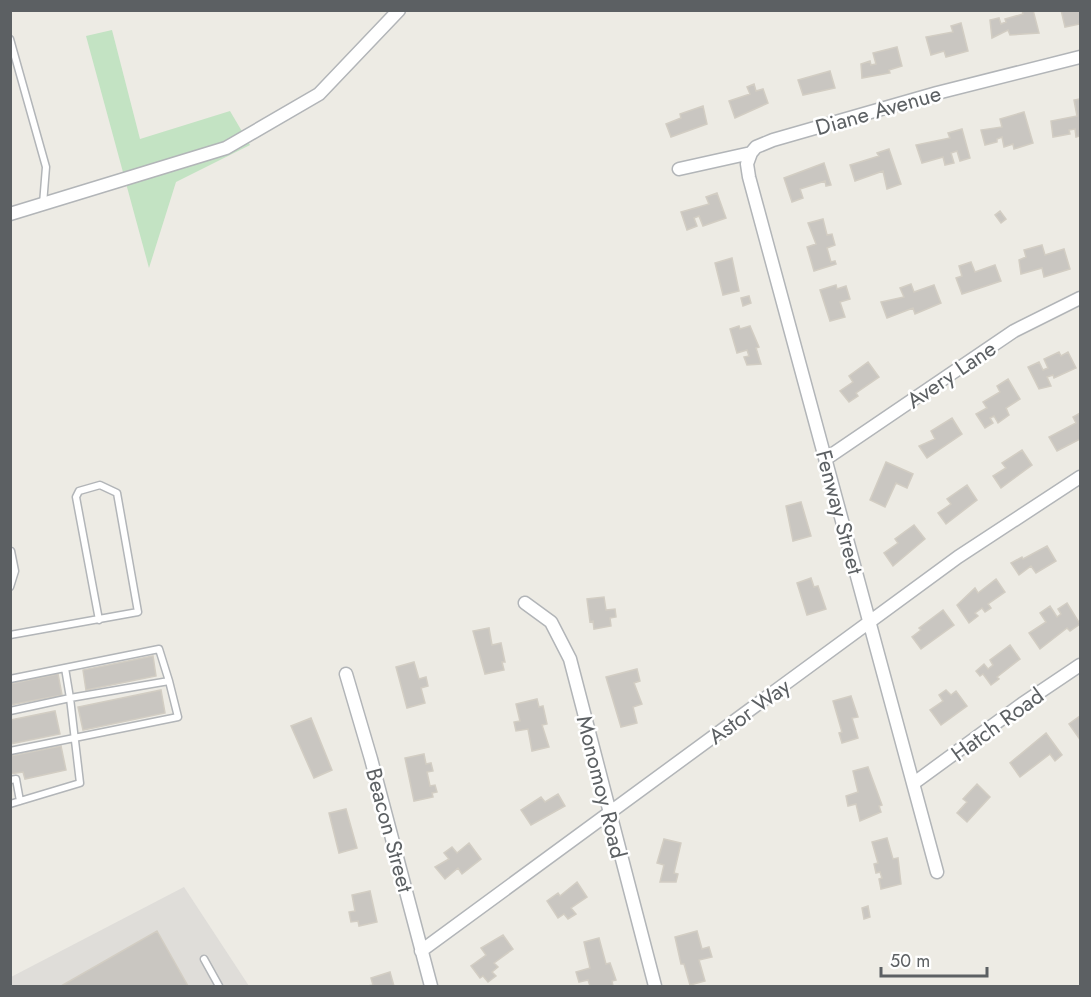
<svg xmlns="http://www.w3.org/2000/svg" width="1091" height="997" viewBox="0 0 1091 997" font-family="Jost,sans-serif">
<rect width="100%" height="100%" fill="#edebe4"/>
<path fill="#dfddd9" d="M184,887L249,986H11V977Z"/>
<path fill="#c3e3c3" d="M112,30L140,139L230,111L250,145L176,182L149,268L86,36Z"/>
<path fill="#c9c6c1" stroke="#d2cdc3" stroke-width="1.5" d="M1022,10H1033L1039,33L1010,35L1008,30L992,38L990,20L999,18L1001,24L1006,22L1005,19L1023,14Z
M1061,10H1080V24L1065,27Z
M961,23L968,51L946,57L944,51L931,55L926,37L953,32L951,26Z
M897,47L902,66L889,70L890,73L862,78L861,64L870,61L871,65L876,64L873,53Z
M830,71L835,88L803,95L798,80Z
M754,84L756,91L763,89L768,103L735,118L729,101L750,94L747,87Z
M1080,99V136L1076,137L1075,129L1069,130L1070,134L1053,137L1051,121L1077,116L1074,100Z
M703,106L707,124L671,137L666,124L681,118L680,114Z
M1024,112L1033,143L1014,149L1013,144L1004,147L1002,137L997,139V142L985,145L981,130L1002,127L1000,119Z
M962,129L970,158L960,161L957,151L951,153L954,163L945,165L943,157L922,163L916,145L950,138L948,133Z
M889,149L901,184L887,189L883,171L855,181L850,165L879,156L877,153Z
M824,163L831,185L826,186L825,181L800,189L803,198L792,202L784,178Z
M717,193L726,218L703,226L699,216L694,218L697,226L687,230L681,212L709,204L706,197Z
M1000,211L1006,219L1001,223L995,215Z
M823,219L827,235L832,234L835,245L827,248L831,262L835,261L836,264L814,271L807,247L816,244L808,223Z
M1042,245L1045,255L1064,249L1070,269L1044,277L1042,268L1021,274L1019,260L1026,257L1024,250Z
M732,258L739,291L723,295L715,263Z
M971,262L975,272L995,265L1001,281L962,294L956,278L962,276L959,266Z
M911,284L914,292L934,285L941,303L915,314L913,308L887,318L881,302L904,297L900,288Z
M836,285L837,289L846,286L850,299L840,302L845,317L830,321L820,290Z
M749,296L751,303L743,306L741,298Z
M739,326L740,329L750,326L759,347L756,348L761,364L747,365L744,357L749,356L747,350L737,353L730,329Z
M1059,352L1061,356L1068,352L1076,368L1054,378L1053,375L1047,377L1051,386L1039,389L1028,367L1039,362L1043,370L1048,368L1044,359Z
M868,362L879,377L856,393L858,396L849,402L840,391L853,382L849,376Z
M1008,379L1020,399L1006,408L1009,415L998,423L994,416L990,418L993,423L985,428L976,414L987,408L983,402L1000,392L997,386Z
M1080,413V439L1057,451L1049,437L1076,423L1073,417Z
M952,418L962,434L927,458L919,446L935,439L931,431Z
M1022,450L1032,465L1001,488L993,476L1006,468L1002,463Z
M886,462L913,474L907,488L896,483L885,507L870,500Z
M967,485L977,500L946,524L938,513L951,504L947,499Z
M801,502L811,536L793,541L786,506Z
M914,525L925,539L893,566L884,553L898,543L895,539Z
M1047,546L1056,561L1036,573L1031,566L1019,575L1011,563L1022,557L1023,559Z
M811,578L814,587L818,586L826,609L807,615L797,583Z
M996,579L1005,592L988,604L991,608L985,612L982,608L975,613L978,616L969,623L957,605L975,588L978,593Z
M604,597L606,610L615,609L616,617L610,618L611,626L594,629L593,621L590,622L587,599Z
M1067,603L1080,624L1070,631L1067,628L1040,649L1029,633L1046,622L1040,613L1050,606L1057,617L1061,614L1058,609Z
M943,610L954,625L921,649L912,637L921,630L919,628Z
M489,628L492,645L501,643L505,662H502L504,670L485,674L473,631Z
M1010,645L1020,659L997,677L999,679L991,685L983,674L980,676L976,671L984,664L988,669L993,665L990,660Z
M153,656L156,676L86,690L83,670Z
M414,662L419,679L426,677L428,686L421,688L425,703L407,708L396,667Z
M637,669L640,681L634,683L642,704L633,707L637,723L621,727L606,677Z
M58,674L62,695L10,705V684Z
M161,690L165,713L83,730L78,707Z
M946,690L951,695L956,691L967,706L941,725L930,710L943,701L939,695Z
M851,696L858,717L852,718L858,738L842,743L839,733L842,732L833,701Z
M537,699L539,707L543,706L547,724L542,725L549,747L532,751L528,729L516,731L514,722L520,721L516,704Z
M55,711L60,734L10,744V720Z
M1080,716V737L1079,738L1069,724Z
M311,718L332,770L314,778L291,726Z
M1046,733L1062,755L1055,761L1050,754L1020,777L1010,763Z
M61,746L66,770L25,779L23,772L10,774V756Z
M424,754L426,764L431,763L433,771L427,772L430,786L435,785L437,792L432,793L433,797L414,801L405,758Z
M868,767L882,805L879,806L881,812L860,821L856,804L848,806L846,796L858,792L853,771Z
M977,784L990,797L967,822L957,813L967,802L963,799Z
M558,794L565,806L531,825L521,810L541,797L545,802Z
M346,809L357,848L339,853L329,813Z
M887,838L893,859L898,858L901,884L881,889L879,879L882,878L880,872L876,873L874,864L878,863L872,842Z
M664,839L681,843L674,873L678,874L676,882H660L664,865L657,863Z
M469,843L481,859L462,874L458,868L445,879L435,867L449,859L444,853L452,847L457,853Z
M577,882L587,897L571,908L576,914L568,919L564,914L558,918L547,901L558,893L560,896Z
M370,891L377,922L359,926L358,921L351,922L349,912L355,911L352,895Z
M868,906L870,917L864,919L862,908Z
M157,931L188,986H61Z
M697,931L702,949L709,947L712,957L699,960L705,981L690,985L684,964H681L675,937Z
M503,935L513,949L494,963L498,967L492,972L496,976L488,982L483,976L480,978L471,966L486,955L481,948Z
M599,938L606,964L610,963L614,974L616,980L612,981L613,986H590L588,980L579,982L576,972L590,968L584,942Z
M390,972L394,986H367L373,985L371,978Z"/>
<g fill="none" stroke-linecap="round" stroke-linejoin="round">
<defs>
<path id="lane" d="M10,39L46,167L43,204
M10,587L15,571L11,551
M10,635L138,612L117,493L100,485L79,491L76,497L99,620
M10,679L159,649L169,681
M10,711L70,698L65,668
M10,751L178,717L169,681L70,698L80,783L10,804
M10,780L16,779L20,801
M204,959L219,986"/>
<path id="street" d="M751,153L747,164L749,177L937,872
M679,169L751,153L756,147L773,140L937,93L1080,57
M10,214L226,148L319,94L399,10
M827,458L1014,331L1080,298
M525,603L551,622L570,659L655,986
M346,674L371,759L431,986
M914,783L1022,704L1080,665
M421,951L958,557L1080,477"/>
</defs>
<use href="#lane" stroke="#b2b5b8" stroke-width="9"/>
<use href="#street" stroke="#b2b5b8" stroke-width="15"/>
<use href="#lane" stroke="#fff" stroke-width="6"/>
<use href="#street" stroke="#fff" stroke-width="12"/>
</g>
<g text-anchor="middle" stroke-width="5" stroke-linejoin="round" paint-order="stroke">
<g font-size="22" fill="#5c6063" stroke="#fff">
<text transform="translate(878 110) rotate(-16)" y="8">Diane Avenue</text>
<text transform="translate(951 374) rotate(-34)" y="8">Avery Lane</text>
<text transform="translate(840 512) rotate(75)" y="8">Fenway Street</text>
<text transform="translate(749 711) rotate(-36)" y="8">Astor Way</text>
<text transform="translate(997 724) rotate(-36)" y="8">Hatch Road</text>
<text transform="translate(602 787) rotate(76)" y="8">Monomoy Road</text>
<text transform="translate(390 830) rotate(75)" y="8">Beacon Street</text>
</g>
</g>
<rect width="1091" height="997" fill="none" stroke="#5c6063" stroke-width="24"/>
<path d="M881 967v9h106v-9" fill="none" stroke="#5c6063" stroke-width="3"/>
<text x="890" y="967" font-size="18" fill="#5c6063" stroke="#ffffff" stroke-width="4.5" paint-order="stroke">50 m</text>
</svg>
